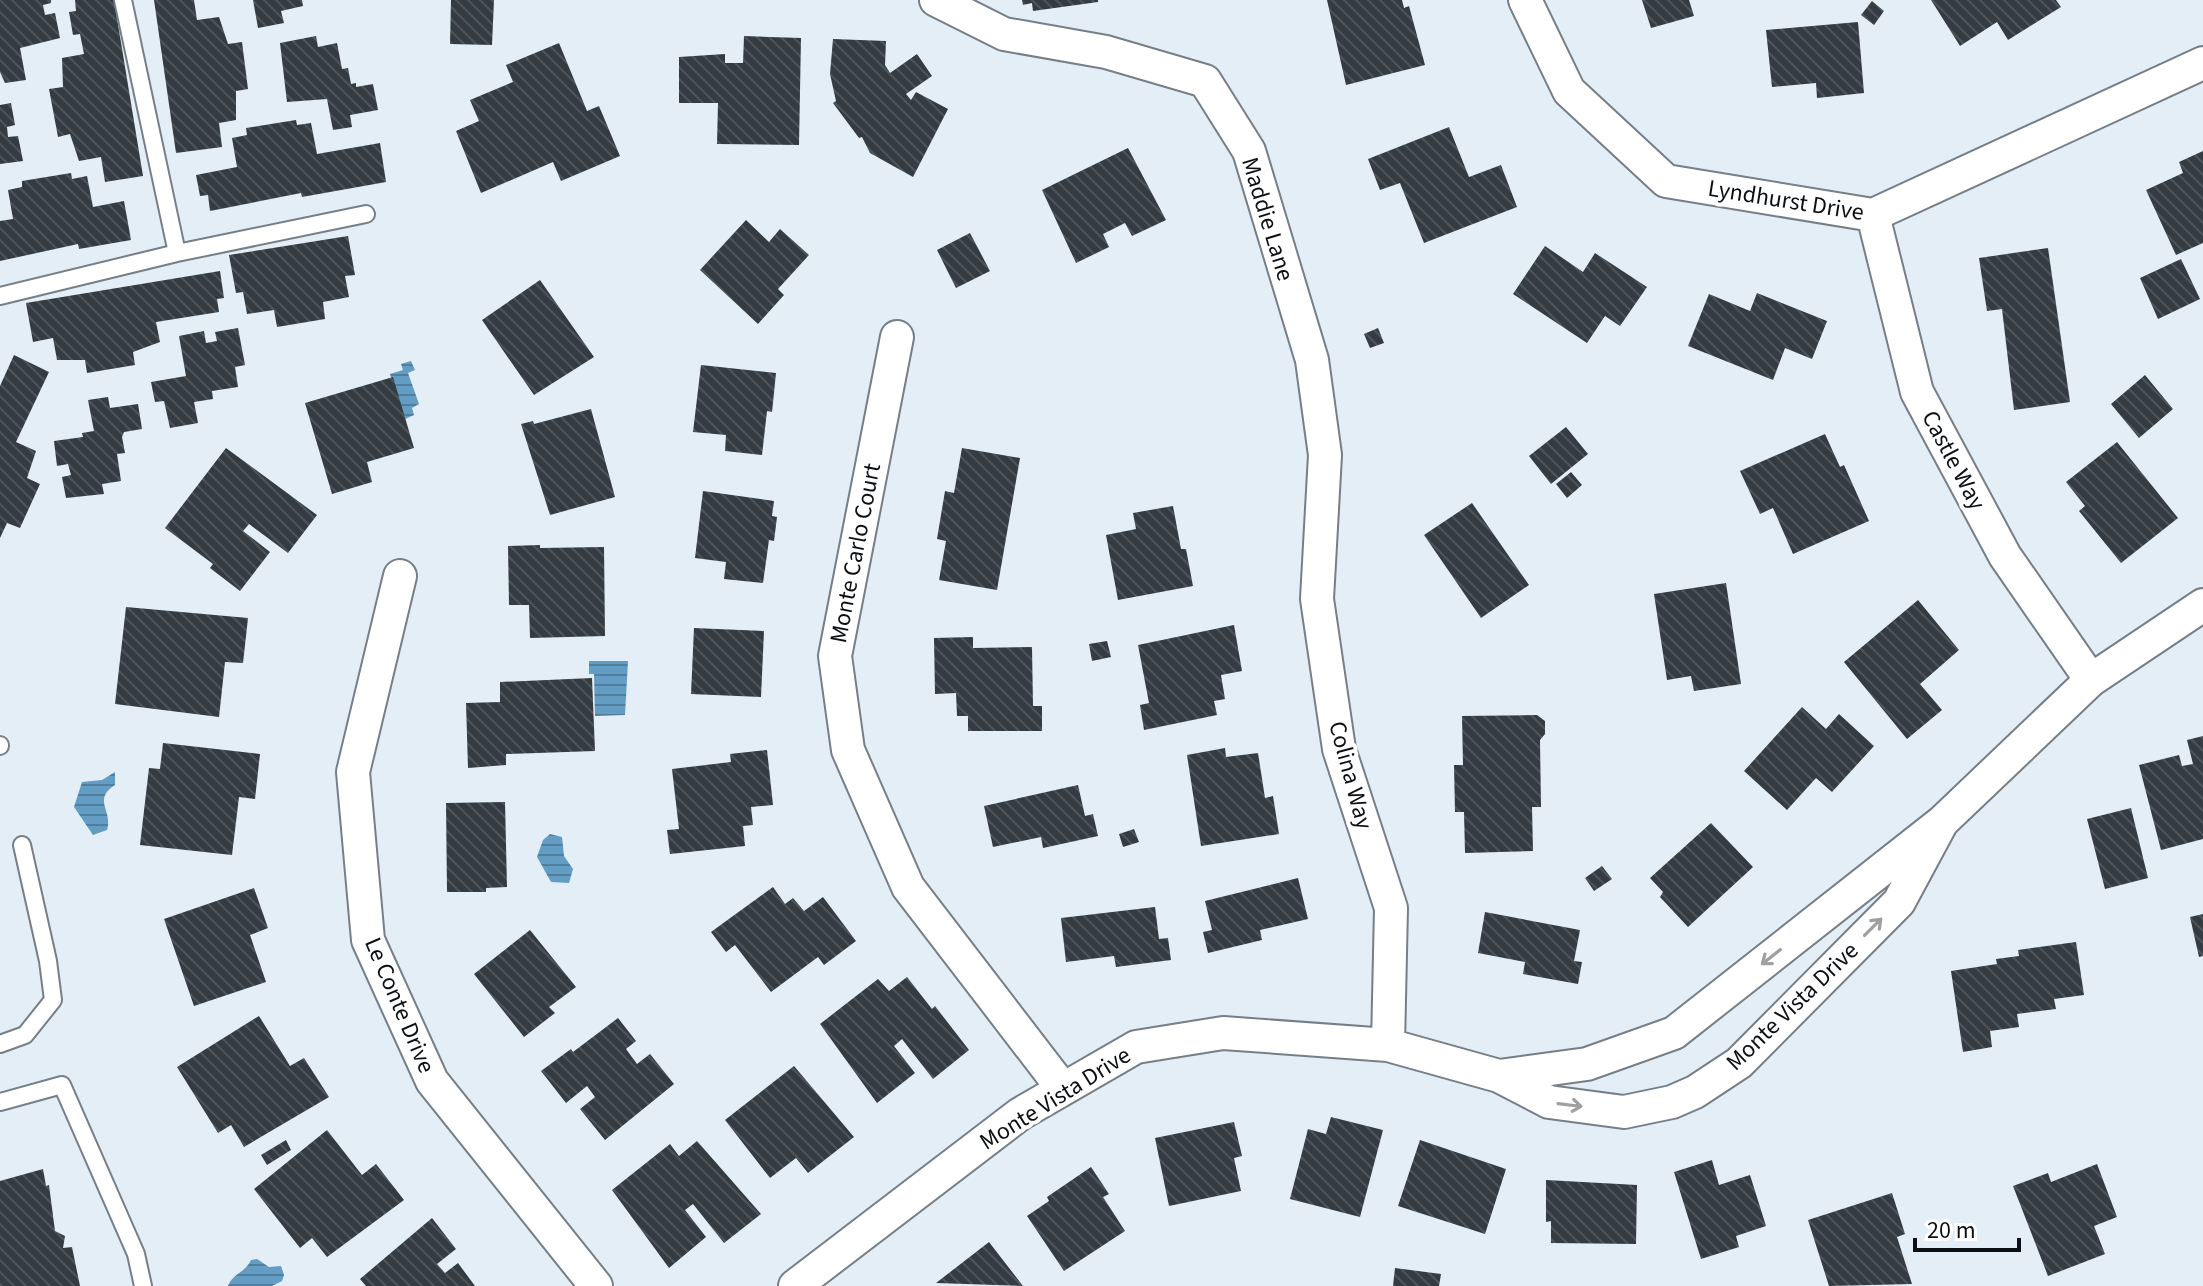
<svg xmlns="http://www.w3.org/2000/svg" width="2203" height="1286" viewBox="0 0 2203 1286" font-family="'Source Sans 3',sans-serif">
<defs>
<pattern id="water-rules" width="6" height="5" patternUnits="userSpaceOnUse" patternTransform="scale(2)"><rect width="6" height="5" fill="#639dc4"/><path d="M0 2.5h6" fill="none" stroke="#507e9e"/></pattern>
<pattern id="building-back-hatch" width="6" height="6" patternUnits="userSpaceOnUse" patternTransform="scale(2)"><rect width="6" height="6" fill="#343c42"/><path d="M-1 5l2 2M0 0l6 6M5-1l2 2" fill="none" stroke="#4e555a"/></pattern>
</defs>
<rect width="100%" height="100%" fill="#e3eef6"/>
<path fill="url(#water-rules)" d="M411,361L415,370L408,373L419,404L412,408L414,415L403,420L390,374L403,370L401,364Z
M589,661H628L625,715L595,716L594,674H589Z
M115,772V785C92,800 113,810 107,830L93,835L74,807L82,782L102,780Z
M550,834L562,837L564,856L573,869L569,883L551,882L537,857L543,840Z
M257,1259L269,1267L281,1266L284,1275L282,1281L272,1286H228C233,1273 245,1273 251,1260Z"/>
<path fill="url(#building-back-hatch)" d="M0,0H51V3L43,5L45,15L55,13L60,38L20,48L26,80L5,83L0,72Z
M75,0H114L143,176L105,182L101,157L79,161L70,134L58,137L49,89L63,87L62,58L84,54L80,34L73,35L69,12L76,11Z
M154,0H194L197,20L219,17L228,44L242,42L248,89L236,91V120L219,123L222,147L176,153Z
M253,0H302L303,6L281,11L284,23L258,28Z
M451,0H494L492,45L450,44Z
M1022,0H1098V2L1033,11L1032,3L1023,5Z
M1327,0H1402L1404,8L1409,6L1425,65L1346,85Z
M1642,0H1689L1694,16L1651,28Z
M1931,0H2056L2061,7L2008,40L1997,22L1960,46Z
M1872,1L1884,11L1874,25L1861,15Z
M1858,22L1864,93L1817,98L1816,83L1772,87L1766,30Z
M316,36L318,47L337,43L342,69L348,68L351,84L356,83V87L373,84L378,110L350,115L352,127L333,130L327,99L287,102L280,43Z
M744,36L801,38L799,145L717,144L718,103H679V57L725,54V63H743Z
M833,39L886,41L885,65L890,73L917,54L932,76L906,94L911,100L916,92L948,109L913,177L870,153L862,137L859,138L833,103L836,101L830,74Z
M559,43L587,111L599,106L620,156L561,181L553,162L481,193L456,131L479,121L470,100L513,82L506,65Z
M11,103L15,125L7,127L8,137L18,136L23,161L0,164V105Z
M296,120L297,125L311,123L317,154L380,143L386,182L302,197L301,193L210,211L208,195L200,196L196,175L237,167L232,138L247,135L246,128Z
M1449,127L1469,177L1501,165L1517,207L1424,243L1400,183L1380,190L1368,159Z
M1128,148L1166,220L1132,236L1125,223L1103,234L1109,247L1076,263L1042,190Z
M2203,151V243L2176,255L2146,190L2183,173L2179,162Z
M71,173L72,179L87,176L93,207L124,201L131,240L79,249L78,244L0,261V221L13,219L8,190L22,187V181Z
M746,220L769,242L780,229L809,255L778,289L784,295L758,324L700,270Z
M970,233L990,271L956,288L937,250Z
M348,236L355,275L345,276L349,297L323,302L325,319L277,327L274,310L247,314L243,292L236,293L229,255Z
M1545,246L1583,272L1595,253L1647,287L1620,326L1605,316L1587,343L1513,294Z
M2048,248L2070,402L2014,410L2002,309L1987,311L1979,258Z
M2181,259L2200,299L2158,319L2140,278Z
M220,271L224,298L217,299L219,312L156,322L160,342L133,352L135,365L87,373L85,360H57L53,338L33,342L26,303Z
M540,280L594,357L534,395L482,320Z
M1757,293L1827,321L1812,359L1785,348L1773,380L1688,346L1709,294L1750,311Z
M238,328L245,365L235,367L238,387L212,391L213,399L194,402L198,423L170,428L164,401L155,402L151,382L186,376L179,336L204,331L206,343L217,341L215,332Z
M1378,328L1384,343L1370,348L1364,334Z
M14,355L49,372L16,442L36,451L27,478L40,484L20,528L7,523L0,538V386Z
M701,365L776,373L772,412L767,411L762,455L725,451L726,435L693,432Z
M2145,375L2173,409L2139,438L2111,404Z
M393,377L414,448L367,462L372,482L332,494L305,403Z
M108,397L110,408L138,404L142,429L124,432L122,437L125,453L117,454L121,481L102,484L104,494L66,498L62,477L71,475L68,464L57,466L54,441L83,437L82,433L94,431L88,400Z
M591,409L615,497L550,515L521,424L533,421L534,424Z
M1566,427L1588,454L1551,484L1529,456Z
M1825,434L1840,467L1844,465L1869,521L1793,554L1773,508L1760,514L1740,471Z
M2117,442L2178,518L2121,563L2079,511L2085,506L2066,482Z
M226,448L317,515L288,553L249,524L243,531L270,552L240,591L210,568L213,564L165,528Z
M962,448L1020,458L997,590L939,580L946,541L937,539L945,491L954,493Z
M1571,472L1582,485L1567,498L1556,484Z
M703,491L774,501L772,516L777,517L774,541L769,540L763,583L724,579L726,562L695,558Z
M1472,503L1529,585L1481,618L1424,535Z
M1173,506L1181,549H1186L1193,586L1118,600L1106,535L1136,529L1133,513Z
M540,545V548L604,547L605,636L530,638L529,605H509L508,546Z
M1726,583L1741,684L1694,691L1691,676L1667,680L1654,594Z
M1918,600L1959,650L1920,684L1942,710L1907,739L1844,662Z
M126,607L248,618L243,663L225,662L219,717L115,704Z
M1234,625L1242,671L1221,675L1225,699L1214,701L1217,715L1144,730L1140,705L1149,703L1138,645Z
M694,628L764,631L761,697L691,694Z
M973,637V648L1032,647L1033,706H1042V731H968V716H957L956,693L935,694L934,638Z
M1107,641L1111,657L1092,661L1089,644Z
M592,678L595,751L506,754V765L468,768L466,703L500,702V682Z
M1802,707L1826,729L1839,714L1874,746L1832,792L1816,778L1787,810L1744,771Z
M1537,715L1545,721V734L1540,740L1541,807H1532L1533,851L1465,853L1464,812H1455L1454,765H1463L1462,716Z
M2203,736V839L2161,850L2139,765L2179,755L2182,766L2193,764L2187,740Z
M163,743L260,754L255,799L239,797L232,855L140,845L149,768L160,769Z
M1225,748L1226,757L1258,753L1265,798L1273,796L1279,834L1201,846L1187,755Z
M767,750L773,805L751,807L753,825L743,826L745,846L670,854L667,830L679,829L672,769L731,762L730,754Z
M1078,785L1085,816L1093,814L1098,836L1043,848L1041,837L993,847L984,806Z
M505,802L507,887L486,888V892H447L446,803Z
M2131,808L2148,878L2105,889L2087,819Z
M1711,823L1753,867L1688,927L1660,897L1663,892L1650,878Z
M1134,829L1139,842L1123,847L1119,834Z
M1602,866L1612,879L1594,891L1585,878Z
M1298,878L1308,919L1260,930L1262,940L1208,953L1203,932L1212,930L1205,901Z
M773,887L785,904L793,898L804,911L823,897L856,941L824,965L818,957L771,992L735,945L726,952L711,932Z
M254,888L268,928L250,935L266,982L194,1006L164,919Z
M1155,907L1159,939L1168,938L1171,960L1116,967L1114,956L1066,962L1061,918Z
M1485,912L1580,930L1574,961L1582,962L1578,984L1523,974L1525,962L1478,953Z
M2203,914V956L2199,957L2190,917Z
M530,930L576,987L549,1007L555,1013L524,1037L474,974Z
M2076,942L2084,995L2054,999L2056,1009L2017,1014L2019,1027L1990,1031L1992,1047L1963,1052L1951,971L1997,964L1996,959L2019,956L2018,950Z
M907,977L932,1009L935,1006L969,1050L933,1079L902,1039L894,1046L915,1073L877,1103L820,1024L878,979L889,991Z
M259,1016L290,1066L304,1058L329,1097L244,1147L231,1125L218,1133L177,1067Z
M618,1018L636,1041L626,1049L637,1064L650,1054L674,1084L605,1140L580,1109L595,1097L587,1086L566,1103L541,1071L571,1049L573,1052Z
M794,1066L854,1137L808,1173L796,1158L770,1178L725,1120Z
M1331,1117L1383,1130L1360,1217L1290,1199L1308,1129L1326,1134Z
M1234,1122L1242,1156L1234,1158L1241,1191L1169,1206L1155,1138Z
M327,1130L362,1175L376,1164L404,1200L327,1257L312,1238L300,1248L254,1189Z
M286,1140L291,1150L267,1165L261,1155Z
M1420,1140L1506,1169L1485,1234L1398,1206Z
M697,1141L761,1214L724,1243L693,1204L685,1210L706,1237L669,1268L612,1190L670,1144L679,1156Z
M1712,1160L1719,1185L1750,1175L1766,1226L1736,1236L1739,1247L1701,1259L1674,1172Z
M2097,1164L2117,1217L2094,1226L2105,1254L2048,1276L2013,1186L2048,1173L2051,1182Z
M1091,1167L1109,1194L1103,1197L1125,1231L1064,1271L1027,1216L1049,1201L1047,1197Z
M43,1169L46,1186L49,1185L55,1231L65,1236L63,1248L72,1247L80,1286H0V1181Z
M1546,1180L1637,1185L1636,1244L1551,1243V1221L1546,1222Z
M1892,1193L1905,1234L1897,1237L1912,1284L1829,1286L1808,1220Z
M432,1218L456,1249L437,1264L445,1273L458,1263L475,1286H366L360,1279Z
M989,1242L1023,1286L936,1283Z
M1395,1268L1441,1274L1439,1286H1393Z"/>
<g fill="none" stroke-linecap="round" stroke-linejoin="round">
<defs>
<path id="lane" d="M177,253L366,214
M0,296L177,253L123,0
M0,745V746
M0,1044L25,1035L53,1000L48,961L22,845
M0,1102L62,1085L136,1254L143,1286"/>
<path id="street" d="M936,0L1004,34L1106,52L1205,81L1249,151L1312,360L1325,455L1317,599L1339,749L1391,908L1388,1045
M1525,0L1569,91L1666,181L1873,215L2203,63
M1873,215L1917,392L2005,556L2091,680
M897,337L835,656L848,750L908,887L1063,1089
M400,576L353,772L368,940L432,1081L596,1286
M1499,1076L1587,1064L1674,1033L1942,822L2091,680L2203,605
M795,1286L1020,1114L1136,1047L1223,1033L1388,1045L1499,1076L1549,1102L1624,1112L1672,1102L1695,1092L1739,1063L1899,902L1942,822"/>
</defs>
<use href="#lane" stroke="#767f87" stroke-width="20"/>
<use href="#street" stroke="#767f87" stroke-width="36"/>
<use href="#lane" stroke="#fff" stroke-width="16"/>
<use href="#street" stroke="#fff" stroke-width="32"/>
</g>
<defs><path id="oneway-shaft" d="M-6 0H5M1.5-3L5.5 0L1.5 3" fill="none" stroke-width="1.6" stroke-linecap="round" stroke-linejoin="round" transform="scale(2)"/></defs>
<g stroke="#9e9fa0">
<use href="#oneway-shaft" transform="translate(1873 927) rotate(-45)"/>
<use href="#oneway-shaft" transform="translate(1771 957) rotate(142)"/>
<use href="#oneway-shaft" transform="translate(1570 1105) rotate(7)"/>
</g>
<g text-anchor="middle" stroke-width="8" stroke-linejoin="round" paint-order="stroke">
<g font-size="24" fill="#0c0f12" stroke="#fff">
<text transform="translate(1786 200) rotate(9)" y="8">Lyndhurst Drive</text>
<text transform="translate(1268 219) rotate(73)" y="8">Maddie Lane</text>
<text transform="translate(1954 460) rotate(62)" y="8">Castle Way</text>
<text transform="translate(855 553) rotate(-79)" y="8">Monte Carlo Court</text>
<text transform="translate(1351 775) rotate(75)" y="8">Colina Way</text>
<text transform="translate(400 1005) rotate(67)" y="8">Le Conte Drive</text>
<text transform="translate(1792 1006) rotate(-44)" y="8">Monte Vista Drive</text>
<text transform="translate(1055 1098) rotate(-32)" y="8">Monte Vista Drive</text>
</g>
</g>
<path d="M1915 1238v12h104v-12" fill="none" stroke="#0c0f12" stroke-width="4"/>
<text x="1927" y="1238" font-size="24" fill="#0c0f12" stroke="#ffffff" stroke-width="6" paint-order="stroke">20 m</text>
</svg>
